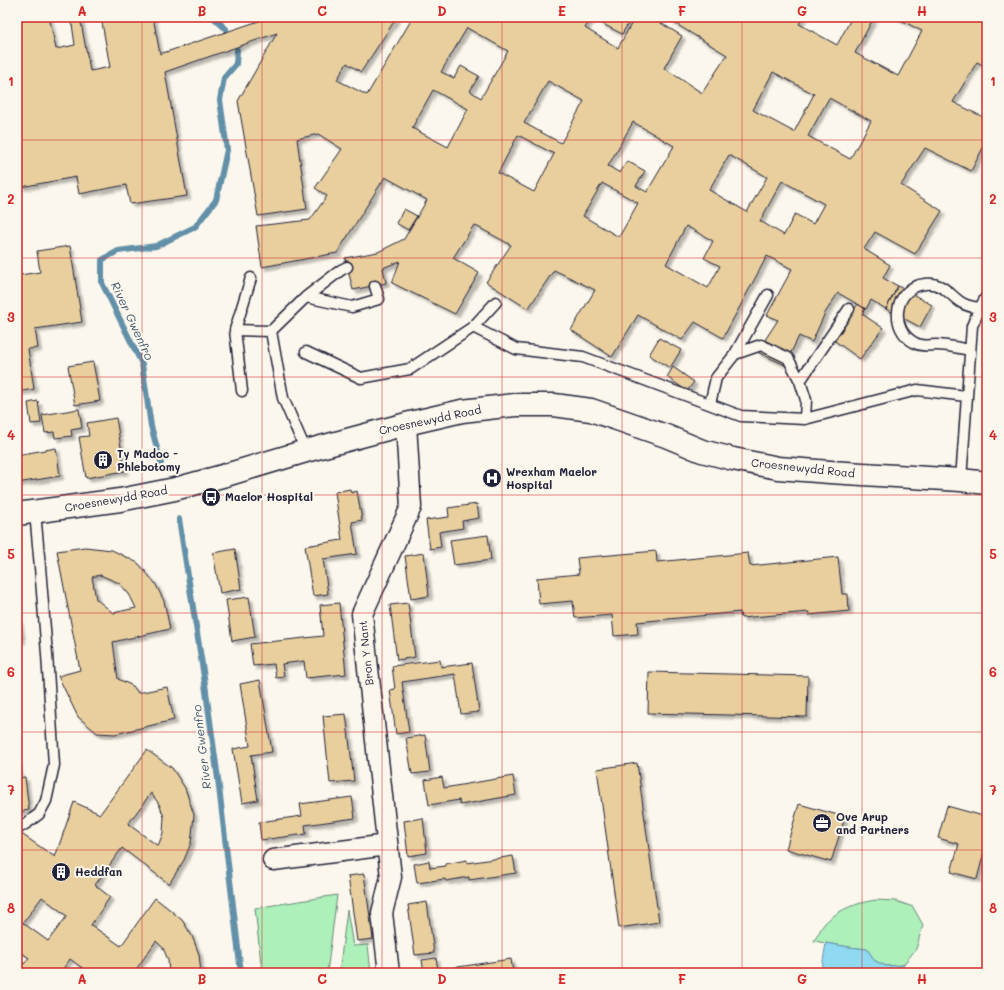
<svg xmlns="http://www.w3.org/2000/svg" width="1004" height="990" viewBox="0 0 1004 990" font-family="Mali,sans-serif">
<defs>
<filter id="shadow"><feDropShadow dx="3.5" dy="3.5" stdDeviation="1" flood-color="#0004"/></filter>
</defs>
<rect width="100%" height="100%" fill="#fbf7ec"/>
<filter id="ink" filterUnits="userSpaceOnUse"><feTurbulence type="fractalNoise" baseFrequency=".025" numOctaves="2"/><feDisplacementMap in="SourceGraphic" scale="8" xChannelSelector="R" yChannelSelector="G"/><feConvolveMatrix kernelMatrix="1 2 1 2 8 2 1 2 1" color-interpolation-filters="sRGB"/></filter>
<g filter="url(#ink)">
<path fill="#adf0ba" stroke="#68897a" d="M337,895L327,973H262L255,908Z
M876,900L896,901L913,907L923,925L916,949L903,965L886,966L875,961L867,949L849,947L814,941C818,935 821,927 826,922C841,908 857,903 876,900Z
M347,910L353,946L368,945L371,973H339Z"/>
<path fill="#90d9f2" stroke="#6490a9" d="M826,943L849,947L867,949L875,961L886,966L903,965L909,973H822L823,961Z"/>
<g fill="none" stroke-linecap="round" stroke-linejoin="round">
<path stroke="#6490a9" stroke-width="6" d="M213,17L226,29
M161,463L151,426L142,364L102,283V260L118,251L156,246L195,227L216,200L227,150L220,100L224,78L236,64L237,50
M179,519L204,677L218,779L241,973"/>
</g>
<path fill="#e8cf9d" stroke="#22223b" fill-rule="evenodd" filter="url(#shadow)" d="M17,17H49L56,49L75,45L71,17H80L90,71L110,67L101,17H153L160,54L271,17H397L361,72L347,63L337,80L367,95L413,17H592L585,28L618,48L635,17H651L682,36L664,68L702,93L727,55L671,21L673,17H803L799,24L837,45L852,17H874L855,53L898,76L922,31L895,17H987V67L977,62L953,102L987,119V140L971,171L925,148L901,185L942,211L915,254L875,232L864,249L890,265L883,278L898,286L886,309L871,300L866,309L838,293L825,313L812,342L799,336L785,365L757,352L778,320L767,315L792,269L767,256L723,338L695,322L682,340L638,315L612,357L571,330L595,290L554,270L528,309L486,282L511,245L474,225L453,258L479,273L455,314L392,283L400,261L383,268L386,283L353,290L345,258L378,252L404,239L427,200L385,177L337,253L262,267L256,226L310,220L327,196L315,188L342,149L318,134L297,139L307,209L258,216L238,101L277,33L165,72L187,196L130,204L126,185L79,194L76,177L21,187L17,165ZM467,28L508,51L481,98L470,91L479,76L461,66L454,78L441,72ZM773,72L814,94L794,132L753,110ZM548,81L584,101L561,143L524,123ZM433,90L468,109L448,147L412,128ZM829,98L871,121L850,159L808,136ZM633,122L674,146L647,192L636,186L645,171L627,161L620,173L608,166ZM518,135L554,154L534,192L498,173ZM729,155L767,177L747,212L709,190ZM782,181L824,204L813,224L795,214L784,235L760,221ZM602,183L638,203L619,237L583,216ZM686,226L713,241L704,258L720,266L708,288L666,264Z
M604,17H632L622,34L601,23Z
M404,209L417,216L408,230L396,223Z
M70,246L82,322L35,329L38,348L28,349L34,389L17,392V303H19L17,293V284L21,283L20,275L40,272L37,251Z
M898,286L932,305L920,327L886,309Z
M858,304L865,309L862,314L883,328L860,359L832,339Z
M659,338L681,350L670,368L649,355Z
M93,362L100,401L75,405L68,366Z
M673,367L694,382L687,391L667,377Z
M38,401L41,423L31,424L28,403Z
M79,409L82,428L71,430L72,436L55,438L54,432L45,433L42,415Z
M116,418L125,471L86,478L79,437L89,436L87,423Z
M56,448L60,476L17,483V455Z
M350,489L351,493L357,491L362,520L352,522L357,554L323,559L328,594L313,596L305,546L342,540L335,492Z
M477,504L479,518L462,521L463,528L439,532L441,547L430,549L426,520L449,517L448,508Z
M488,535L491,560L454,565L450,540Z
M85,547L112,550L138,563L155,583L164,601L170,629L113,642L118,679L133,686L138,693L167,687L174,720L115,734L97,733L78,717L58,676L80,670L57,551ZM100,575L119,583L129,594L136,608L113,613L96,599L92,577Z
M235,549L241,589L220,593L213,553Z
M656,551L657,562L748,553L750,566L838,557L842,594H848L849,611L809,615V612L741,618L740,612L637,622L638,634L614,636L612,615L575,618L573,601L539,604L537,578L579,574L577,558Z
M424,553L429,596L411,599L405,556Z
M249,597L255,637L232,641L226,600Z
M339,603L346,674L306,678L304,661L282,664L284,677L276,678L274,664L253,666L250,644L323,636L320,605Z
M408,603L415,657L397,660L390,605Z
M17,606L22,640L17,641Z
M440,660L441,667L472,663L479,712L461,714L455,674L402,682L409,732L396,734L390,690L395,689L392,666Z
M649,672L808,676L807,717L648,713Z
M260,680L272,752L251,755L258,800L242,803L233,749L250,746L240,684Z
M346,714L354,781L330,783L323,716Z
M425,735L430,772L412,774L406,738Z
M147,750L172,768L185,788L194,815L191,843L184,860L169,884L122,848L95,885L110,897L91,925L121,946L155,898L169,909L182,920L192,936L199,954L201,973H169L168,960L163,948L156,941L135,971L137,973H89L70,959L60,973H17V958L24,964L29,958L17,949V844L20,833L55,857L74,802L100,814ZM151,793L159,804L164,817L163,833L158,846L128,824ZM42,897L67,916L48,941L23,923Z
M17,758L20,778L25,777L29,810L17,812Z
M637,763L659,922L619,928L597,769Z
M513,776L516,795L460,805L459,800L429,805L425,780L442,777L444,788Z
M352,797L355,818L305,825L306,834L261,840L259,822L302,816L300,804Z
M799,804L845,817L831,862L786,849Z
M947,806L987,817V853L984,852L977,879L951,872L959,844L938,838Z
M423,818L427,853L408,856L404,821Z
M513,856L516,873L469,880V877L446,881L445,879L417,883L414,864L429,861L430,868L446,866L445,864L467,860V863Z
M364,874L373,939L357,941L348,876Z
M427,902L434,953L415,955L408,905Z
M436,958L438,970L511,959L513,973H424L422,960Z"/>
<g fill="none" stroke-linecap="round" stroke-linejoin="round">
<defs>
<path id="service" d="M306,297L352,307L379,299L375,286
M473,327L516,349L583,357L741,416L805,419L917,390L966,396
M235,330L271,331
M970,350C959,348 947,345 936,345C929,345 922,347 915,343C888,329 894,287 925,284C942,282 948,293 959,301C965,306 973,307 980,308
M306,352L361,378L410,369L473,327L496,302
M735,354L768,295
M800,381L849,309
M242,391L235,330L251,278
M710,404L716,378L735,354L761,345L788,358L800,381L806,400L805,419
M306,451L283,398L271,331L306,297L341,270L347,267
M961,480L972,326L980,308L987,295
M17,829L27,823L39,814L46,801L54,765L47,654L40,567L35,512"/>
<path id="minor" d="M273,860L387,845
M389,973L382,913L391,877L362,614L411,507L406,424"/>
<path id="tertiary" d="M17,514L120,500L175,489L226,475L306,451L406,424L462,411L515,405H554L591,410L666,436L702,451L733,459L778,468L830,472L961,480L987,483"/>
</defs>
<use href="#service" stroke="#22223b" stroke-width="13"/>
<use href="#minor" stroke="#22223b" stroke-width="23"/>
<use href="#tertiary" stroke="#22223b" stroke-width="25"/>
<use href="#service" stroke="#fbf7ec" stroke-width="10"/>
<use href="#minor" stroke="#fbf7ec" stroke-width="20"/>
<use href="#tertiary" stroke="#fbf7ec" stroke-width="22"/>
</g>
</g>
<path fill="none" stroke="#d62828" stroke-width="1" stroke-opacity="0.55" d="M142,17V973M262,17V973M382,17V973M502,17V973M622,17V973M742,17V973M862,17V973M17,140H987M17,258H987M17,377H987M17,495H987M17,613H987M17,732H987M17,850H987"/>
<defs>
<symbol id="building-disc" viewBox="-11 -11 22 22"><circle r="9.5" fill="#22223b" stroke="#fbf7ec"/><path d="M-4-6H4V6H1V3H-1V6H-4ZM-2.5-4.3h1.7v1.8h-1.7ZM.8-4.3h1.7v1.8H.8ZM-2.5-1h1.7V.8h-1.7ZM.8-1h1.7V.8H.8Z" fill="#fff"/></symbol>
<symbol id="hospital-disc" viewBox="-11 -11 22 22"><circle r="9.5" fill="#22223b" stroke="#fbf7ec"/><path d="M-5-5h3v3.5h4V-5h3V5h-3V1.5h-4V5h-3Z" fill="#fff"/></symbol>
<symbol id="bus-disc" viewBox="-11 -11 22 22"><circle r="9.5" fill="#22223b" stroke="#fbf7ec"/><path d="M-5-6H5V4H4V6H2V4H-2V6H-4V4H-5ZM-3.5-4V0h7V-4ZM-3.5 1.2v1.5H-2V1.2ZM2 1.2v1.5H3.5V1.2Z" fill="#fff"/></symbol>
<symbol id="office-disc" viewBox="-11 -11 22 22"><circle r="9.5" fill="#22223b" stroke="#fbf7ec"/><path d="M-6-3h4V-5.5h4V-3h4V5H-6ZM-1-4.5V-3h2v-1.5ZM-6 0V1H6V0Z" fill="#fff"/></symbol>
</defs>
<g fill-rule="evenodd">
<use href="#building-disc" x="92" y="449" width="22" height="22"/>
<use href="#hospital-disc" x="481" y="467" width="22" height="22"/>
<use href="#bus-disc" x="200" y="486" width="22" height="22"/>
<use href="#office-disc" x="811" y="812" width="22" height="22"/>
<use href="#building-disc" x="50" y="861" width="22" height="22"/>
</g>
<g text-anchor="middle" stroke-width="4" stroke-linejoin="round" paint-order="stroke">
<g font-size="11" fill="#22223b" stroke="#fbf7ec">
<text transform="translate(430 420) rotate(-12)" y="4">Croesnewydd Road</text>
<text transform="translate(803 468) rotate(6)" y="4">Croesnewydd Road</text>
<text transform="translate(116 499) rotate(-10)" y="4">Croesnewydd Road</text>
<text transform="translate(366 653) rotate(-96)" y="4">Bron Y Nant</text>
</g>
<g font-size="11" font-weight="bold" fill="#22223b" stroke="#fbf7ec" text-anchor="start">
<text x="117" y="458">Ty Madoc -<tspan x="117" dy="13">Phlebotomy</tspan></text>
<text x="506" y="476">Wrexham Maelor<tspan x="506" dy="13">Hospital</tspan></text>
<text x="225" y="501">Maelor Hospital</text>
<text x="836" y="821">Ove Arup<tspan x="836" dy="13">and Partners</tspan></text>
<text x="75" y="876">Heddfan</text>
</g>
<g font-size="12" font-style="italic" fill="#435972" stroke="#fbf7ec">
<text transform="translate(132 321) rotate(65)" y="4">River Gwenfro</text>
<text transform="translate(202 747) rotate(-97)" y="4">River Gwenfro</text>
</g>
</g>
<rect width="1004" height="990" fill="none" stroke="#fbf7ec" stroke-width="44"/>
<rect x="22" y="22" width="960" height="946" fill="none" stroke="#d62828" stroke-width="1.5"/>
<g font-size="13" text-anchor="middle" font-weight="bold" fill="#d62828">
<text x="82" y="16">A</text>
<text x="202" y="16">B</text>
<text x="322" y="16">C</text>
<text x="442" y="16">D</text>
<text x="562" y="16">E</text>
<text x="682" y="16">F</text>
<text x="802" y="16">G</text>
<text x="922" y="16">H</text>
<text x="11" y="86">1</text>
<text x="993" y="86">1</text>
<text x="11" y="204">2</text>
<text x="993" y="204">2</text>
<text x="11" y="322">3</text>
<text x="993" y="322">3</text>
<text x="11" y="440">4</text>
<text x="993" y="440">4</text>
<text x="11" y="559">5</text>
<text x="993" y="559">5</text>
<text x="11" y="677">6</text>
<text x="993" y="677">6</text>
<text x="11" y="795">7</text>
<text x="993" y="795">7</text>
<text x="11" y="913">8</text>
<text x="993" y="913">8</text>
<text x="82" y="984">A</text>
<text x="202" y="984">B</text>
<text x="322" y="984">C</text>
<text x="442" y="984">D</text>
<text x="562" y="984">E</text>
<text x="682" y="984">F</text>
<text x="802" y="984">G</text>
<text x="922" y="984">H</text>
</g>
</svg>
